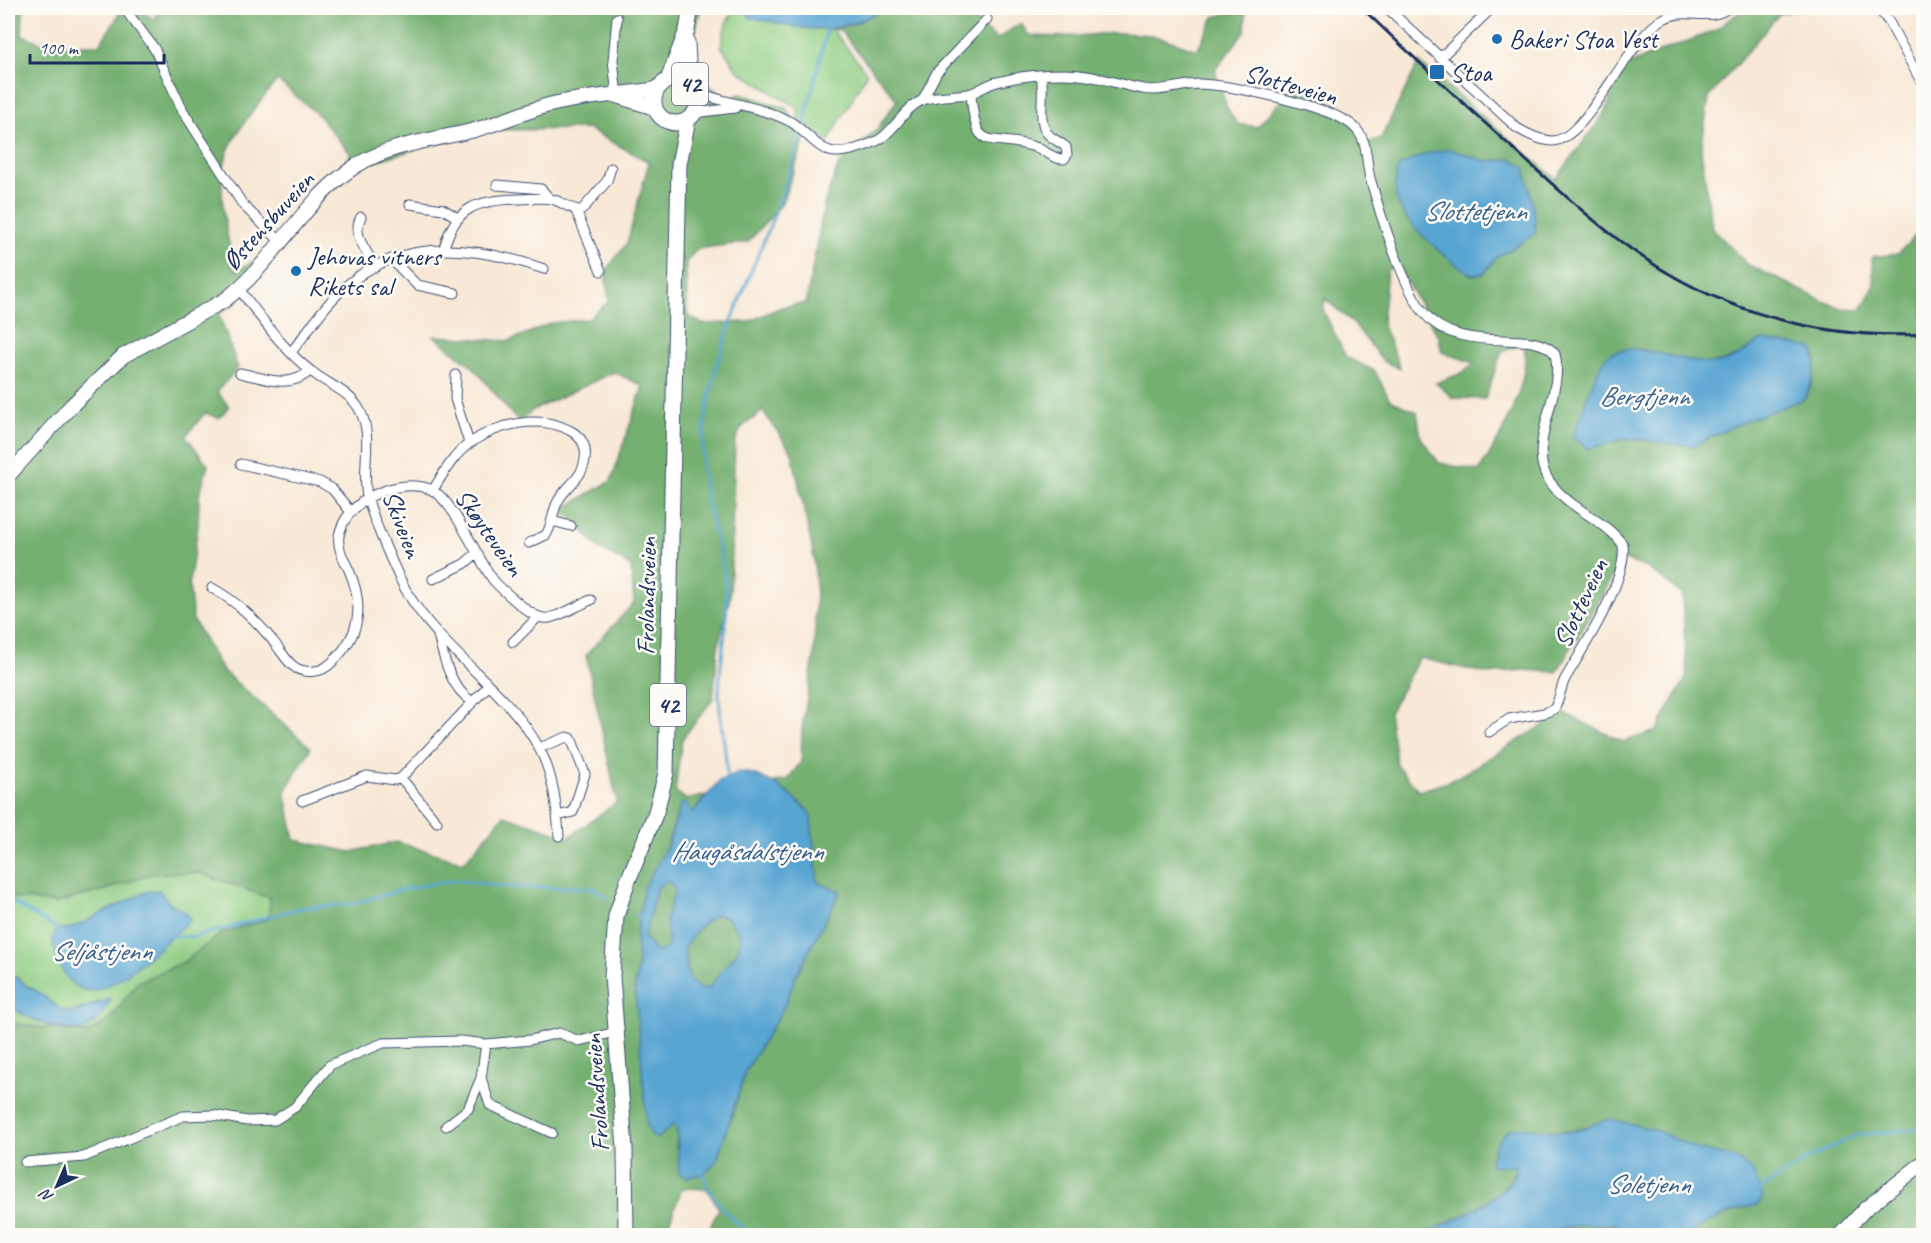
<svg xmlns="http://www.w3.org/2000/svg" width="1931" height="1243" viewBox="0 0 1931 1243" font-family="Caveat,sans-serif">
<rect width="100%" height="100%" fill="#fdfcf7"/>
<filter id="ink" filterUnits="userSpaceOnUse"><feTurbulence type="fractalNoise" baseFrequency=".0167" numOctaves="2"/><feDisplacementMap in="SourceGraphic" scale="12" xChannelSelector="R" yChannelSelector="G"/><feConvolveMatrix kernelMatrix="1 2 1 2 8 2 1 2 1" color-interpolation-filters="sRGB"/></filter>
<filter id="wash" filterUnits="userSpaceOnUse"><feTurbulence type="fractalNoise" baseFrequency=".008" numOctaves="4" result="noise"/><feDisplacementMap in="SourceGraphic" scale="24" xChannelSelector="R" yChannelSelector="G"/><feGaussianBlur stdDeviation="1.35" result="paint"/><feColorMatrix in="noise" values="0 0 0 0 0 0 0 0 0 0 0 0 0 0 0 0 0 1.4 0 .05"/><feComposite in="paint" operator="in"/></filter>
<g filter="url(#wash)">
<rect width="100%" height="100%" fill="#f8e8d5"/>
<path fill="#90cd83" stroke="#567e70" stroke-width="1.5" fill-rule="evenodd" d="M736,8H751L749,11L832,29L867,73L828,142L797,118L799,109L738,71L721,46L726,23Z
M155,873H200L270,898L269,919L222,933L184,962L138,982L108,1021L88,1033L8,1023V1003C19,1017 69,1036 86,1028C92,1025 98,1017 103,1012L98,1002C63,1017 69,1015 41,994C33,988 22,985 13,978L8,984V897L56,903L105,890ZM146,892L175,905L136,968L81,989C57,969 57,959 57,929H70Z"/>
<path fill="#74b071" stroke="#487068" stroke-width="1.5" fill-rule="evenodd" d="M8,8H23L22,35L47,45H99L119,15L117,8H137L156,20V8H701C690,51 683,77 731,98L740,94L786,108L804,142L781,205L748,242L697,249L686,262L687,315L702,324L748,322L781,307L806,303L825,201L839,164L878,128L897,100L840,30L832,29L857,23L884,8H962L997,39L1021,23L1028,35C1068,41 1108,29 1148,35C1165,37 1182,45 1197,50L1214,17L1238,11L1246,13L1245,31L1215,70L1227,108L1237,124L1257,127L1292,88L1314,89L1333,107L1351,112L1365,144L1381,138L1419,62L1556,179L1604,114L1623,66L1714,31L1745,8H1801L1779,14L1709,97L1701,150L1712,228L1747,264L1823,301L1842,308L1861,309L1874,286L1872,257L1898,254L1923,227V1235H1689C1698,1220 1740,1208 1758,1204L1763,1197L1734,1158L1699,1150L1655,1130L1610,1119L1572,1131L1549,1129L1495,1167L1516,1164C1512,1199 1450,1220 1424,1235H706L719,1209L707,1189L682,1188L669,1223V1235H8V1023L88,1033L108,1021L138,982L184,962L222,933L269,919L270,898L200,873H155L105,890L56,903L8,897ZM277,80L317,114L350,153L348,161L259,259L235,271C227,235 216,193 226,157C231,136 263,98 277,80ZM588,129L649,162L627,243L605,272L609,301L588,319L552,323L509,341L434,336L473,367L519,423L533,410L614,372L643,386L611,481L558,512L572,518L599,549L631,566L634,603L586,655L617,802L569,837L504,815L464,862L396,842L351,852L295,840L285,791L311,748L222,670L193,620L189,584L198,526L199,496L208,465L186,436L205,413L219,418L229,407L217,391L238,368L219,314L236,303L251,281L347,169L484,130ZM1449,149L1486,161L1513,159L1535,234L1497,257L1483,274L1471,275L1409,220ZM1397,265L1438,336L1442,352L1474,363L1462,373L1436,383L1453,398L1485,399L1502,351L1524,344C1531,382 1500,440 1479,471L1439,463L1421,438L1417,412L1390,400L1375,371L1346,357L1323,310L1325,299L1352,322L1384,362L1400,368L1382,323L1387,270ZM1750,347L1816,358L1812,385L1804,399L1740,423L1693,446L1626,438L1588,449L1573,437L1594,379L1639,349C1677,359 1718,376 1750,347ZM763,411L792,452L813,552L816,585L814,657L802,729L801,762L787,780L774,782L810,812L818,883L840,892L795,978L785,1005L746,1070L731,1121L676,1148L677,1130L674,1123L658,1138L635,990L638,963L636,934L681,804L693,813L706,795L687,800L675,791L682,739L713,699L718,647L730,598L735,442L741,428ZM1623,559L1647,568L1682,594L1687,676L1656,731L1623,742L1564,713L1451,781L1419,791L1397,766L1389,713L1419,658L1489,674L1522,670L1557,672Z
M667,881L673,886L674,894L666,919L669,946L661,952L654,950L644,937L657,887Z
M718,914L728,919L741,935L738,951L708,989L699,988L689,980L684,948C694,933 702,922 718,914Z
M1591,1223L1615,1224L1626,1235L1546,1236L1555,1231Z"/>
<path fill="#59a5d2" stroke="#3a6a98" stroke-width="1.5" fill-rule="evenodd" d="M751,8H884C832,40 805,29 749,17Z
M1449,149L1486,161L1513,159L1525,168L1535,217V234L1497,257L1483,274C1478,274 1473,275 1469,273C1449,261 1411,228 1400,208C1394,196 1394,178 1399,166L1425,154Z
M1762,340L1813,348C1818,365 1813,383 1804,399L1740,423L1693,446L1626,438L1588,449L1573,437C1580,420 1596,366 1606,357C1628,335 1687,367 1718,363C1737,360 1746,349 1762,340Z
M739,772C769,774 788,794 810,812L818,883L840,891L795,978L785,1005L746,1070L716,1162L703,1174L687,1177L679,1174L677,1130L674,1124L658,1138L653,1137L647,1126L635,990L638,963L636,934L644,887L668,845L681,804L686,803L693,813L719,781ZM667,881L673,886L674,894L666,919L669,946L661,952L654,950L644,937L657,887ZM718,914L728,919L741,935L738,951L708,989L699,988L689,980L684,948C694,933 702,921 718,914Z
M159,890L169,903L187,913L190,920C170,937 109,1001 81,989C62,981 56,956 52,939L57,929H70L146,892Z
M13,977L19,978C26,989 33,987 42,995C75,1024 73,1009 111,999C105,1009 97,1023 87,1028C70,1036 18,1017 8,1003V984Z
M1610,1119L1655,1130L1699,1150L1734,1158L1753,1171L1763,1197L1758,1205L1739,1209L1707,1223L1689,1235H1626L1615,1224C1593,1223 1566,1225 1546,1235H1424C1448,1221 1515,1198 1516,1165L1495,1167L1490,1163C1504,1104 1535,1138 1574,1131C1586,1128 1598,1122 1610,1119Z"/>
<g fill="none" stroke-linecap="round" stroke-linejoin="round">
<path stroke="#59a5d2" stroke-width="3" d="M803,127L827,30
M727,778C727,749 719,720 719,692C720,657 729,623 726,587C724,553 708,520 704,485C701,469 703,448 704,431C715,326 776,235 801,133
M8,899L57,929
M635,915L640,918
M171,936L194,937L300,908L352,904L404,889L455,880L507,887L595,888L608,898
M703,1174C709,1199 733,1221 754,1236
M1760,1190L1806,1160L1857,1135L1924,1128"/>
</g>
</g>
<g filter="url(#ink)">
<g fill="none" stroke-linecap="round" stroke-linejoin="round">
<defs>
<path id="minor" d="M124,8L154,48L183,111L243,205L282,243
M1387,8L1517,128C1527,134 1539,140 1551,141C1587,142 1626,40 1663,19C1686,6 1709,23 1728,8
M1878,8L1889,22L1924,87
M617,18L613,60L617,96
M1440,58L1492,8
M696,92C727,104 763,107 791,122C806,131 820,154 839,152C852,151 874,144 883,137C898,125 908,104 926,99C940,95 954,96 968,94C978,92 987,84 997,82C1019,76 1043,74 1065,74C1093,74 1116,84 1143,89C1161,93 1181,84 1200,84C1231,85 1329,106 1352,125C1369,139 1365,158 1370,178C1379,211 1404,290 1425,314C1461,357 1535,326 1555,354C1565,392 1526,445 1548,479C1567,509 1604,518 1623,545C1628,580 1583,648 1565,679C1560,689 1560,700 1554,709L1544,713L1509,719L1489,732
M971,94C976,157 988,132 1035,147C1045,150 1054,160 1064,159L1067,155L1066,147C1061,143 1055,140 1050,136C1035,124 1046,93 1041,76
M923,99L937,72L987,19
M694,113L735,108
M1924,138V147
M497,185L541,189L550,199
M410,204L443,209L458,218
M576,211L601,271
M361,217C351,234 367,252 376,267
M444,248C455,206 479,200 518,199C528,199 542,197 551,199C562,201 571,211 582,210L607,181L611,168
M391,259L417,285L455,293
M239,289C261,317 283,350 311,371C325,383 347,390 358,407C375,434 361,466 367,496C372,517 396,573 407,592C441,652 507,688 539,748C553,774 557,806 559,836
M291,352C305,336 316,317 331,301C389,235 469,243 544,269
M240,373C266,378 288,390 310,371
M456,375L455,399L469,443
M241,464L320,482L332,489L351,512
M433,490C443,474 454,454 470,443C497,424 539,414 569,430C581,436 587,445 585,459C583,478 567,485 558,501C552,512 553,524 546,535L529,543
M552,521L571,526
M433,579L464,564L476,554
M212,588C237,602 254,618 273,641C280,649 287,663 296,668C306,674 322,672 330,664C360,637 365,607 349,570C344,560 337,548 339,536C345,500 398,477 430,489C453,498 477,559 494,581C501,589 510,596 518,603C526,610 538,620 549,618C563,615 578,605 591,600
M438,635C444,660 451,689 473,702
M513,642L538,617
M539,748L567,737L571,738L585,774L573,812L558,816
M401,778L437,822
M302,801L367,776L395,780L401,778L488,686
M486,1044L481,1078L490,1105L552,1133
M446,1126L468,1109L481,1078
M25,1162L84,1157L183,1116L213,1115L247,1121L275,1120L295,1107L330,1065L383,1043L461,1041L486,1044L530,1040L559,1033L579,1041L616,1032"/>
<path id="secondary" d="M617,96L655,108
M8,476L71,406L123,356L225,300C272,264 299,208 347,172C382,145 430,141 471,131C498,124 523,112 549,105C585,96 621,95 657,89
M1840,1236L1865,1209L1924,1162"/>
<path id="primary" d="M687,42L689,83
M654 101a22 22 0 1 1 44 0a22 22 0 1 1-44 0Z
M668,80L687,30L691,8
M626,1236L625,1149L612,976L616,916L627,883L656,812L666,773L679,164L688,119"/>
</defs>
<use href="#minor" stroke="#3c4b70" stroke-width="11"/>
<use href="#secondary" stroke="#3c4b70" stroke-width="16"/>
<use href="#primary" stroke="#3c4b70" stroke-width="17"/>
<use href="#minor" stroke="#fff" stroke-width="9"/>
<use href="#secondary" stroke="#fff" stroke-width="14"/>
<use href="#primary" stroke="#fff" stroke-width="15"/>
<path stroke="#1b2f5e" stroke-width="3" d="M1362,8C1413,57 1465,105 1518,153C1559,190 1601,230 1647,260C1728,314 1827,340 1924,334"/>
</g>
</g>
<g fill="#1f6fb2" stroke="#fdfcf7" stroke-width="2">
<circle cx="1497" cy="39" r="6"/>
<rect x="1429" y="64" width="16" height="16" rx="3"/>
<circle cx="296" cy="271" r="6"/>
</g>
<g text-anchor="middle" stroke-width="5" stroke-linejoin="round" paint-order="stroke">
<g fill="#fdfcf7" stroke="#5f6c8c" stroke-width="1.5">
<rect x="672" y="63" width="36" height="42" rx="4.5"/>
<rect x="650" y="684" width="36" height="42" rx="4.5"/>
</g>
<g font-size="24" font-weight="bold" fill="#1b2f5e">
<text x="690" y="92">42</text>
<text x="668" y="713">42</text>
</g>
<g font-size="26" fill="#1b2f5e" stroke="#fdfcf7" text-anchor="start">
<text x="1509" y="48">Bakeri Stoa Vest</text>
<text x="1450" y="81">Stoa</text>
<text x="308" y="265">Jehovas vitners<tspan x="308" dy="30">Rikets sal</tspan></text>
</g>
<g font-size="26" fill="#1b2f5e" stroke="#fdfcf7">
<text transform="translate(1291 84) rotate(15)" y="9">Slotteveien</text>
<text transform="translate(268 220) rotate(-48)" y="9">Østensbuveien</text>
<text transform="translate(403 524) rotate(69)" y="9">Skiveien</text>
<text transform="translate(490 532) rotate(55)" y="9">Skøyteveien</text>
<text transform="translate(646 596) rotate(-89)" y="9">Frolandsveien</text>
<text transform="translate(1580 603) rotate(-65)" y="9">Slotteveien</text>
<text transform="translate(596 1093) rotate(-94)" y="9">Frolandsveien</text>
</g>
<g font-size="27" font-style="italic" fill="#345e8c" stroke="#fdfcf7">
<text x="1475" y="220">Slottetjenn</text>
<text x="1644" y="405">Bergtjenn</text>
<text x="747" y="860">Haugåsdalstjenn</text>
<text x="101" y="960">Seljåstjenn</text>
<text x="1648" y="1193">Soletjenn</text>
</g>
</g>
<rect width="1931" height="1243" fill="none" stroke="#fdfcf7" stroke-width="30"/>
<g transform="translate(57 1186) rotate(224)" stroke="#fdfcf7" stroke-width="4.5" paint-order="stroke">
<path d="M0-4.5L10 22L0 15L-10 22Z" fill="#1b2f5e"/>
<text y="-9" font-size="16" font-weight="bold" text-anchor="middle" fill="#1b2f5e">N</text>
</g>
<path d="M30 54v9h134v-9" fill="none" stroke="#1b2f5e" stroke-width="3"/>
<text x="39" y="54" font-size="18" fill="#1b2f5e" stroke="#fdfcf7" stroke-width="4.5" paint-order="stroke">100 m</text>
</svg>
